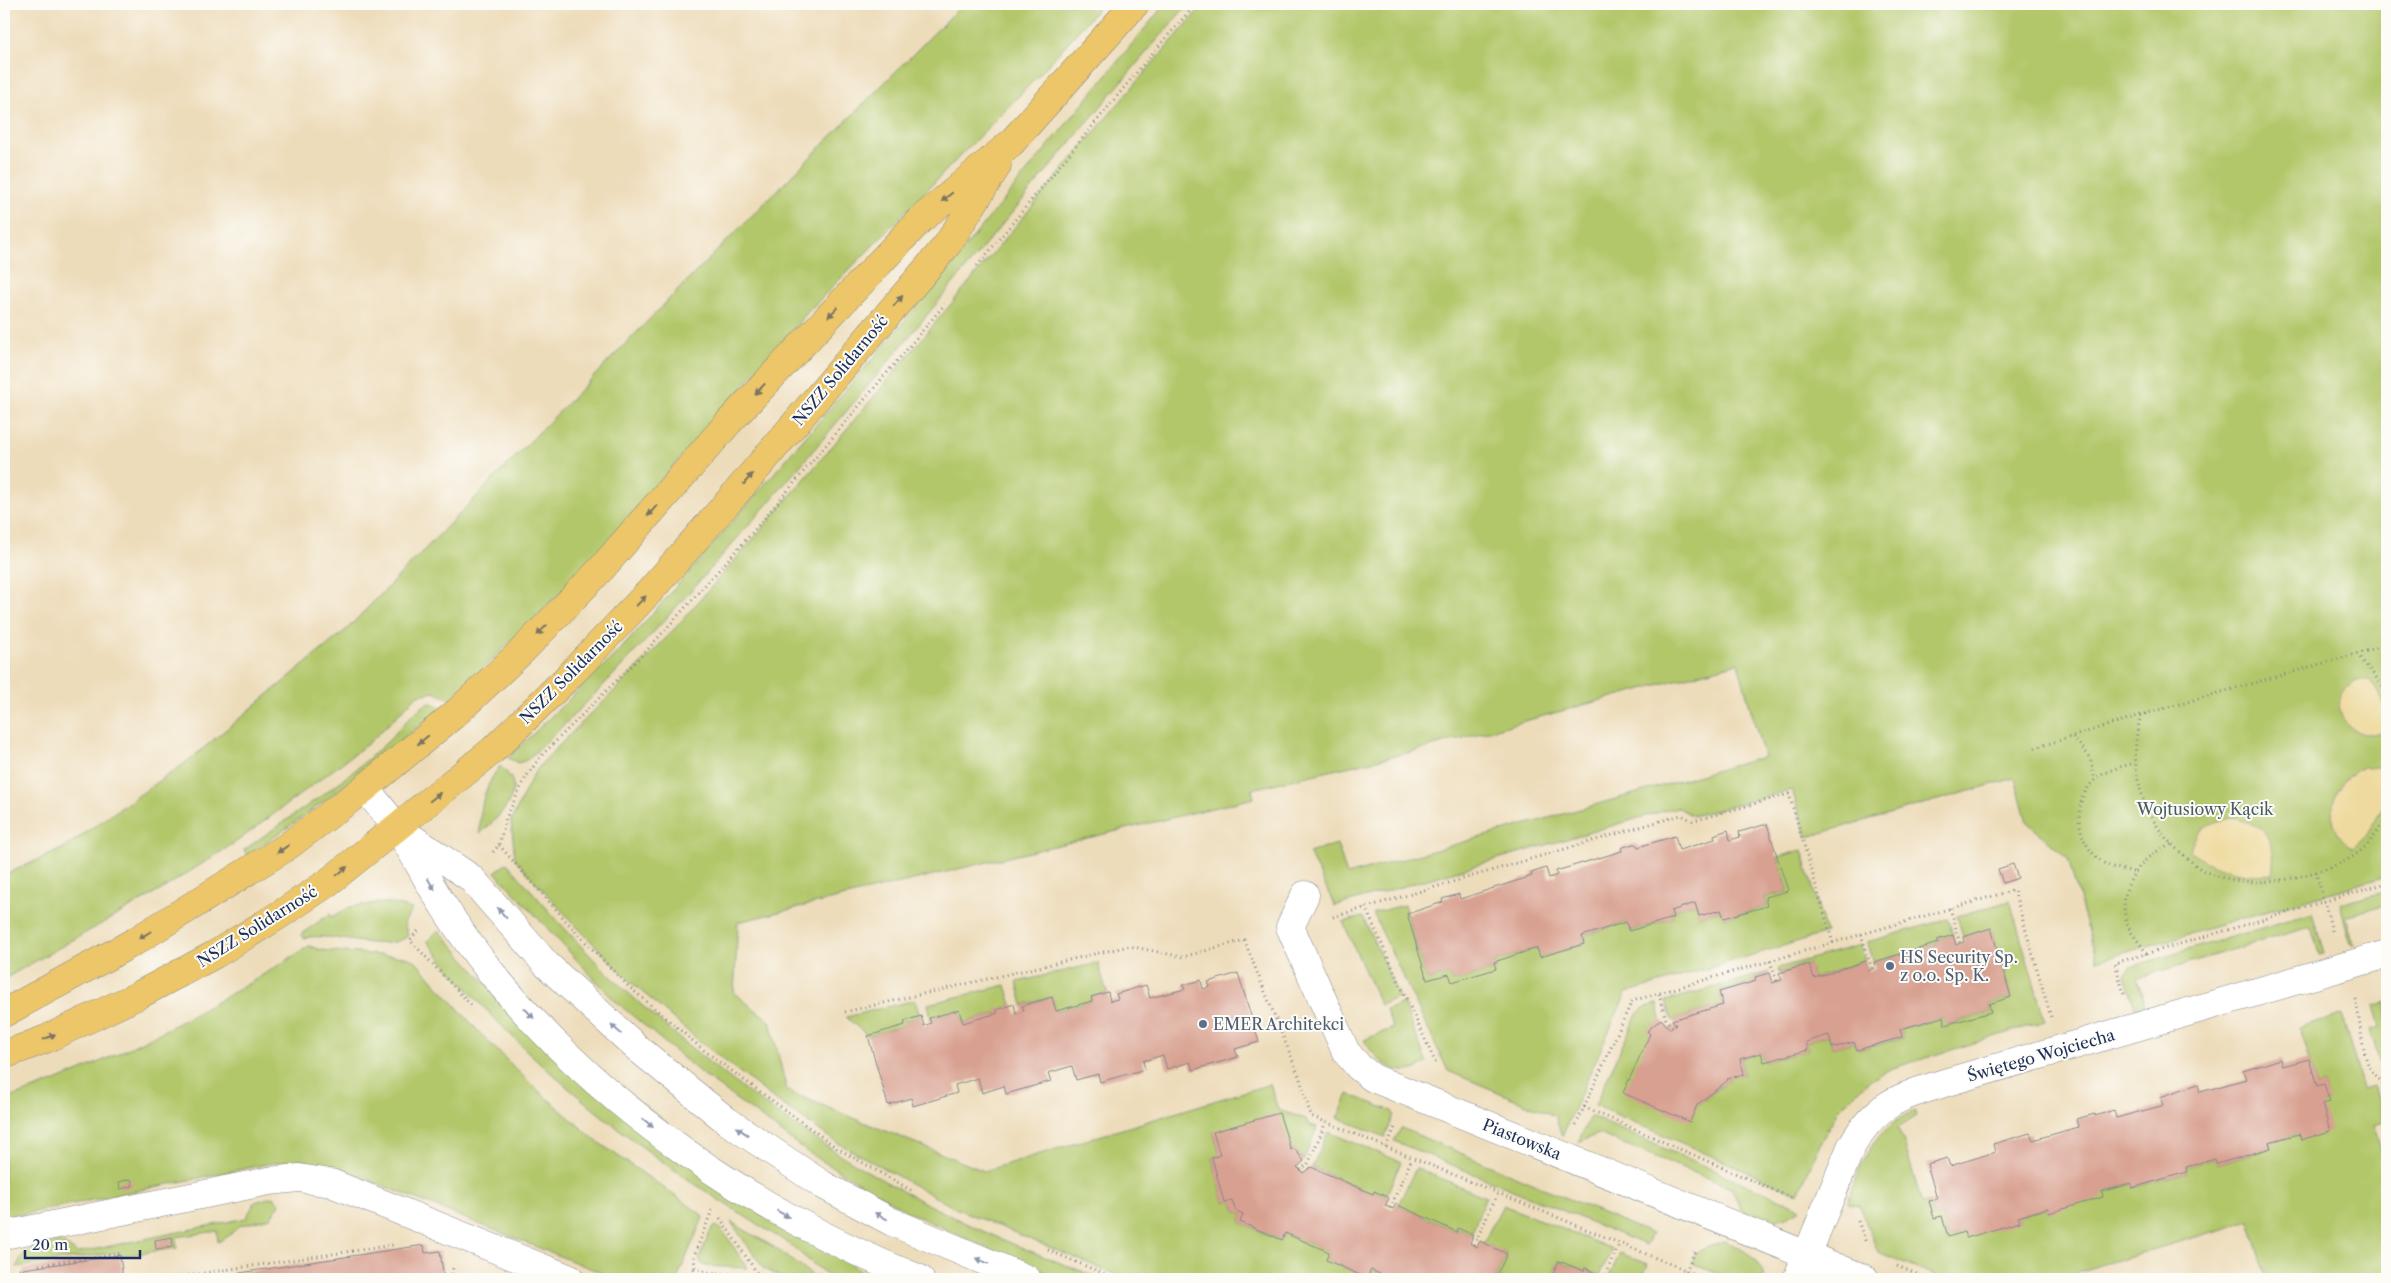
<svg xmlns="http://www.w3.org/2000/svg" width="2391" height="1283" viewBox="0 0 2391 1283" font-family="'Libre Caslon Text',serif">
<rect width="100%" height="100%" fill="#fdfcf7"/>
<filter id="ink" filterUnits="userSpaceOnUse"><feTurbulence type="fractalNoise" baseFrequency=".02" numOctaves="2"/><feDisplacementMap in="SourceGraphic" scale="10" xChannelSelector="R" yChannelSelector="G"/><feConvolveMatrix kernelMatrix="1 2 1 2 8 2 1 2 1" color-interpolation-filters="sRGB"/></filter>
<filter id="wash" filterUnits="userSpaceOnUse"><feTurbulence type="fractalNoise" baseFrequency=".0096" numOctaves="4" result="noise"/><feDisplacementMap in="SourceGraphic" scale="20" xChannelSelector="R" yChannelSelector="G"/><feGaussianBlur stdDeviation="1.12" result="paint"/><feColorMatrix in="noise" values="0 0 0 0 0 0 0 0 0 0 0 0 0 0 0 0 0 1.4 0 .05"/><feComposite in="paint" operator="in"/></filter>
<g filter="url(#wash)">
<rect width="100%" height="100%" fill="#eddcba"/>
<path fill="#b2c76b" stroke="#667b64" d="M963,4H1102L1039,75L807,313L575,578L452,700L434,692L418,695L370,742L239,840L161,890L4,979V875L62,849L188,761L347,629L683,285Z
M1165,4H1188C1046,168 911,338 769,502C691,591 614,680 527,760L518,763L508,758L621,649L698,562L892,336Z
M1204,4H2387V876L2097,961L2068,859L2027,822L2015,778L1807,837L1792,790L1693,816L1677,807L1335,906L1309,853L1337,844L1347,875L1764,757L1738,663L1411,752L1252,789L1254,798L738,922L734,993L770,1021L787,1091L984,1171L1270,1084L1278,1110L1306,1119L1308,1124L1317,1127L1304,1160L1294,1149L1291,1150L1213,1132L1220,1155L1212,1158L1224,1202L1232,1200L1236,1211L1243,1214L1240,1222L1281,1240L1285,1233L1329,1252L1326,1260L1367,1278L1371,1270L1391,1279H1126L955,1208L836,1142L773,1098L698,1040L632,983L574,924L515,859L511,821L533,775L542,763C586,717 634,674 677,626C858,423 1025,209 1204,4Z
M431,703L442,707C379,760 316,810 247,855L244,850C291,816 343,784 386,743C397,733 417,705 431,703Z
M500,766C504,770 510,775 512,781C519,801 492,822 480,834C479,808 484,787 500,766Z
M1802,850L1826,933L1626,993L1562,1136L1555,1116L1448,1071L1373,913L1404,905L1427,980L1449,974L1452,982L1496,969L1494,962L1537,948L1541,957L1584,944L1582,936L1626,922L1630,931L1673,918L1671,911L1695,903L1699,916L1721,910L1724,918L1767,906L1765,897L1788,891L1778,857Z
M507,863C544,905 581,949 623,988C718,1077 833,1159 951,1216C999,1240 1051,1259 1101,1279H1062L1009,1258L908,1212L809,1153L702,1074L614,1000L495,872Z
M2387,891V904L2346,916L2354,945H2351L2340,904Z
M2010,901L2045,1021L1890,1069L1866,1083L1836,1113L1820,1144L1798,1194L1595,1105L1637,1014L1643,1008L1657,1004L1661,1019L1650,1034L1689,1121L1697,1105L1728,1081L1727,1079L1744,1074L1740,1059L1761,1053L1764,1062L1808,1050L1806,1042L1829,1035L1832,1048L1854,1042L1858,1050L1902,1038L1900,1029L1943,1017L1946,1025L1991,1012L1989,1004L2011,997L1991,929L1963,937L1957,916Z
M375,903H390L412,909L404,923L408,935L405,938C377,953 334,931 304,938L301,934L330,914L332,917L350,907Z
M2312,913L2324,953L2319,954L2311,927L2289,933L2137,978L2145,1005L2135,1008L2125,976L2130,967Z
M1363,917L1399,997L1380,1005L1343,922Z
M1948,919L1953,935L1937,940L1938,943L1874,962L1867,942Z
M439,930L483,980L842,1259L857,1268L868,1279C859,1279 842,1282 834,1278C817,1270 798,1249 780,1238C646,1158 523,1064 427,941Z
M1860,945L1865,961L1814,978L1809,964L1779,973L1778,968Z
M309,946L321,950L405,957L415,960L479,1032L532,1085L595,1140L701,1214L703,1218L677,1279H617L344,1170L301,1160L272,1163L4,1218V1099C39,1089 73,1074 106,1059C177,1026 244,988 309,946Z
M1098,963L1107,993L1091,997L1092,1001L1056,1011L1052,997L1023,1005L1017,982Z
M1769,972L1755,977L1756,981L1719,991L1723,1005L1672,1020L1666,1001Z
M1006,985L1012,1005L997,1010L998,1013L963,1023L959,1010L931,1018L928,1004Z
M915,1000L920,1017L904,1021L905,1025L868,1036L846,1017Z
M2387,1002V1061L2380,1063L2370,1030L2380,1027L2374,1006Z
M1403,1003L1427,1063C1422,1066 1414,1071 1408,1071C1389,1073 1373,1055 1364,1040L1393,1028L1386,1010Z
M2342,1015L2363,1089L2373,1086L2384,1123L2374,1126L2382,1153L2387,1152V1279H2267L2250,1221L2053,1279H1944L1878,1252L1859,1205L1848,1203C1859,1162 1875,1128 1915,1111L1917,1116L1898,1128L1904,1143L1922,1203L1929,1201L1934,1218L1942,1216L1948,1237L1964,1232L2020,1221L2018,1217L2048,1208L2049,1212L2131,1183L2133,1188L2187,1172L2186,1167L2215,1159L2217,1164L2271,1148L2269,1142L2299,1134L2301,1140L2322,1104L2329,1102L2324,1084L2317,1086L2299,1028Z
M1348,1094L1392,1111L1394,1115L1385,1137L1338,1118Z
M1590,1116L1793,1205L1801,1209C1772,1226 1771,1222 1740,1209L1732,1188L1599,1134L1578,1142Z
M1401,1128L1652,1234L1646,1245L1394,1141Z
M1328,1132L1401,1162L1386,1196L1374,1191L1373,1194L1312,1167Z
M1416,1168L1486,1197L1471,1234L1459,1228L1457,1232L1398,1205Z
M272,1197L277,1200L280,1204L270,1218L239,1226L229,1236L218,1242L217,1231L176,1237L177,1248L121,1256L119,1252L17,1267C22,1247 43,1244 61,1242L77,1253L246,1218L255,1202Z
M1503,1205L1612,1249L1600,1275L1586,1268L1584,1271L1559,1261L1551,1279H1495L1507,1254L1483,1243Z
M731,1222L777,1249L817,1279H786L764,1269Z
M717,1226L726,1235L747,1268L706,1266L701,1263L699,1258L712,1228Z
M1724,1241C1744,1249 1758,1257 1765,1279H1730L1692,1263L1696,1252Z
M1620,1253L1648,1264L1643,1275L1651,1279H1608Z"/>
<path fill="#eeda9e" stroke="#84847e" d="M2360,680H2370C2381,696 2387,709 2387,729C2349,751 2317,695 2360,680Z
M2364,767H2387V798L2385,803L2366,836L2353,848C2319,827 2330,781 2364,767Z
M2232,818C2265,824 2278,840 2272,874C2242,877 2215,869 2190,852C2194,829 2211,821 2232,818Z"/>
<g id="blocks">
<path fill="#d8a090" d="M1767,824L1788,891L1765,897L1767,906L1724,918L1721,910L1699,916L1695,903L1671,911L1673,918L1629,931L1626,922L1582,936L1584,944L1540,957L1537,948L1494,962L1496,969L1452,982L1449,974L1427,980L1407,914L1443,902L1442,899L1459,894L1460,899L1497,887L1532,876L1531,873L1546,868L1549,878L1557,875L1556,871L1622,851L1621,848L1633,844H1636L1638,847L1675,836L1679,850L1715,839L1714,835L1728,830L1730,840L1740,837L1739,832Z
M2013,864L2018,878L2003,883L1998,869Z
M1991,928L2011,997L1989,1004L1991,1012L1945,1025L1943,1017L1922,1023L1900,1029L1902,1037L1857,1050L1854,1042L1832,1048L1829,1035L1806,1042L1808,1050L1764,1062L1761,1053L1740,1059L1744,1074L1727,1079L1728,1080L1697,1105L1690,1122L1623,1093L1650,1034L1647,1031L1661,1019L1670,1029L1676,1025L1672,1020L1723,1005L1719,992L1756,981L1755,977L1769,973L1772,983L1782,980L1779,973L1809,964L1814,978L1865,961L1868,971L1875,968L1874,962L1938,943L1937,940L1953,935L1956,945L1964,942L1963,937Z
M1238,973L1259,1042L1235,1049L1238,1057L1193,1070L1190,1062L1167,1069L1163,1055L1143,1061L1145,1069L1100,1082L1098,1074L1076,1080L1072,1066L1048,1073L1051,1081L1006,1094L1004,1086L982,1093L978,1078L955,1085L957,1093L913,1106L911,1098L888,1105L868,1036L905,1025L904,1021L921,1016L924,1026L931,1023L929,1018L959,1010L963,1023L998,1013L996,1010L1014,1004L1016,1014L1024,1011L1022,1006L1052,997L1056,1011L1092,1001L1091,997L1108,992L1110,1001L1118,999L1116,994L1146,985L1150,998L1185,989L1183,985L1201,980L1203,989L1210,987L1208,982Z
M2281,1059L2283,1066L2309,1059L2317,1086L2324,1084L2330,1102L2322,1104L2330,1131L2301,1140L2299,1134L2269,1142L2271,1148L2217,1164L2215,1159L2186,1167L2187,1172L2132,1188L2131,1183L2102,1192L2103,1197L2049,1213L2048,1208L2018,1217L2020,1222L1966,1238L1964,1232L1948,1237L1942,1216L1934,1218L1929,1201L1937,1199L1927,1164L1947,1158L1950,1166L1995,1152L1993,1144L2030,1133L2033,1140L2078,1127L2076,1119L2095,1114V1116L2114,1110L2116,1118L2161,1106L2163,1105L2160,1097L2198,1084L2200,1092L2243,1080L2246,1079L2243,1071Z
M1279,1113L1291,1150L1294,1148L1304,1161L1297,1167L1303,1173L1311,1167L1373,1194L1374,1191L1386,1196L1389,1198L1385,1206L1393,1209L1396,1204L1398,1205L1457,1232L1458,1228L1473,1235L1470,1243L1477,1247L1480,1241L1507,1254L1495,1279H1391L1371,1270L1367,1278L1326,1260L1329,1252L1308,1243L1285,1233L1282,1240L1240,1222L1243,1214L1236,1211L1232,1200L1224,1202L1212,1158L1220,1155L1213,1132Z
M131,1179L133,1186L120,1189L119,1182Z
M172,1237L173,1247L156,1249L155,1240Z
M424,1245L425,1253L440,1251L444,1279H200Z
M120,1255L123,1279H25L23,1269Z
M1559,1261L1584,1271L1585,1268L1600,1275L1598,1279H1551Z"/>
</g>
</g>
<g filter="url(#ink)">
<use href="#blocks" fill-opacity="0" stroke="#84868c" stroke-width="1"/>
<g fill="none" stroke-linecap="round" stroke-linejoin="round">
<defs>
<path id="minor" d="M365,788C375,801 386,813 396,827C414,851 426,880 443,905C458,929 476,954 494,976C604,1110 760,1216 920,1279
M397,828L471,878L546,964L636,1047L727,1121L823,1185L892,1222L1027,1279
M1305,895L1290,927L1346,1052L1359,1067L1373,1078L1865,1279
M4,1235L269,1181L299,1178L331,1183L570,1279
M1797,1279L1851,1147C1875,1104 1899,1097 1944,1083L2387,954"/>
<path id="major" d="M4,1013L134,942L285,848L365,788L456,713L523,650L602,568L729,422L919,221L1011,143L1135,4
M4,1055L46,1039L137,996L214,955L276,917L326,884L493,750L568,677L650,591L729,501L947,245L997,166"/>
</defs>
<use href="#minor" stroke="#84868c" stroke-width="29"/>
<use href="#major" stroke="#84868c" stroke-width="29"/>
<path stroke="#84868c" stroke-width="3" stroke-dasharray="1 4" stroke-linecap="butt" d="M977,266L1156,49L1196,4
M2357,654L2387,691
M2141,715C2126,768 2142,823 2186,857C2192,862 2198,868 2204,871C2238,886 2274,884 2308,874C2350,862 2365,855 2387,816
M2073,737L2090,757L2095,780
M2035,748L2141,715L2387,645
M499,845L576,932L627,985L706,1052L837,1148L914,1192
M493,852L499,845L506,818L526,777L541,756L648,649L752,533L945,304
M2133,872C2122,868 2111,869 2101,861C2076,842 2070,801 2096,779C2107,770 2122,766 2135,763
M2316,872L2333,934
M1365,907L1437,1066
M1950,908L1960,944
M1333,917L1681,815L1693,821L1789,794L1833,943
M418,931L410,940L471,1005
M1861,934L1872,969
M2146,954C2142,944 2133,937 2129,928C2113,892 2139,857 2171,844
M1770,961L1777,981
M1659,994L1666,1020L1673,1027
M2124,994L2115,963L2387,883
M2355,999C2361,1021 2360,1041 2368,1064C2372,1075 2384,1080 2387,1092
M845,1012L1129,946L1183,957L1244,940L1299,1076L1311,1116L1707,1279
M1584,1107L1794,1199
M1576,1125L1632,1001L2014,890L2051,1017
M1386,1147L1396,1125
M1300,1170L1308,1164L1326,1122
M1390,1208L1412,1158
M712,1210L694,1256L695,1267L706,1272L759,1276
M720,1218L759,1276L768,1279
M1858,1221L1866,1243
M1474,1245L1498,1193
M1048,1250L1116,1279
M39,1265L120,1254
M1897,1266L1929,1279
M1686,1271L1695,1251
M818,1272L826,1279
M21,1279L20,1269L23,1268
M164,1279L393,1245
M451,1279L453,1267
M690,1279L695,1267
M1603,1279L1620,1243"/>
<use href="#minor" stroke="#fff" stroke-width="28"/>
<use href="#major" stroke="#ecc669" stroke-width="28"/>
</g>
<defs><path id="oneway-solid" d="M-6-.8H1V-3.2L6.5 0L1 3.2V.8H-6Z" transform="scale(1.25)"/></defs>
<g fill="#797363">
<use href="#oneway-solid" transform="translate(947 197) rotate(140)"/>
<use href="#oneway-solid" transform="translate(898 301) rotate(-49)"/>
<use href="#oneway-solid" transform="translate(833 312) rotate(134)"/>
<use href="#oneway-solid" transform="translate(760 389) rotate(133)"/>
<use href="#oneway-solid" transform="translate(748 479) rotate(-50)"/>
<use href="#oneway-solid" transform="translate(652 511) rotate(131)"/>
<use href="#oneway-solid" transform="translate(641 601) rotate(-46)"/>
<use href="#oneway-solid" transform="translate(542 630) rotate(134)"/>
<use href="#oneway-solid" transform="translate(423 740) rotate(140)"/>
<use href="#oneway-solid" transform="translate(435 797) rotate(-39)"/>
<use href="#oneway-solid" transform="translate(283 849) rotate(146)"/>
<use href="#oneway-solid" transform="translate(342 871) rotate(-39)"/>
<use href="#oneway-solid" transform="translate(145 935) rotate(148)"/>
<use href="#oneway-solid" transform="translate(49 1037) rotate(-24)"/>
</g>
<g fill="#8d97ae">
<use href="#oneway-solid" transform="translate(431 884) rotate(59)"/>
<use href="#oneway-solid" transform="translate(502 913) rotate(-131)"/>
<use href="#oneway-solid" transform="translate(529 1013) rotate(47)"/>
<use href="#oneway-solid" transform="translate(616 1029) rotate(-137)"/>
<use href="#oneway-solid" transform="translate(648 1123) rotate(39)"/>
<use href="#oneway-solid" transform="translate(742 1131) rotate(-146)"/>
<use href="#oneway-solid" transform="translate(783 1214) rotate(28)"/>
<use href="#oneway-solid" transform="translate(881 1216) rotate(-152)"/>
<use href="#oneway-solid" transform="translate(982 1261) rotate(-157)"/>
</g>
</g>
<g fill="#5c6f8a" stroke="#fdfcf7" stroke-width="2">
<circle cx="1890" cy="966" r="5"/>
<circle cx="1203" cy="1024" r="5"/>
</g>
<g text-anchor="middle" stroke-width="4" stroke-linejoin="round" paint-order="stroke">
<g font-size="16" fill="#1b2f5e" stroke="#fdfcf7">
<text transform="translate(840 370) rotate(-50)" y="6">NSZZ Solidarność</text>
<text transform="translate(571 672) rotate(-45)" y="6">NSZZ Solidarność</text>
<text transform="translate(257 926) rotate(-32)" y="6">NSZZ Solidarność</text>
<text transform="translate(2041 1055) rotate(-16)" y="6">Świętego Wojciecha</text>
<text transform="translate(1522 1139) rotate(22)" y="6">Piastowska</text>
</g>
<g font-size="16" fill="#485d62" stroke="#fdfcf7">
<text x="2205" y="815">Wojtusiowy Kącik</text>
</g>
<g font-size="16" fill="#4e5e75" stroke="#fdfcf7" text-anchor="start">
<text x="1900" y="963">HS Security Sp.<tspan x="1900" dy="18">z o.o. Sp. K.</tspan></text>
<text x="1213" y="1030">EMER Architekci</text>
</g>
</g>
<rect width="2391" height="1283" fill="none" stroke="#fdfcf7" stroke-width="20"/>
<path d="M25 1250v8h115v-8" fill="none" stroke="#1b2f5e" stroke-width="2.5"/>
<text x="32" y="1250" font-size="15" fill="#1b2f5e" stroke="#fdfcf7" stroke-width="4" paint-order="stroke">20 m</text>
</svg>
